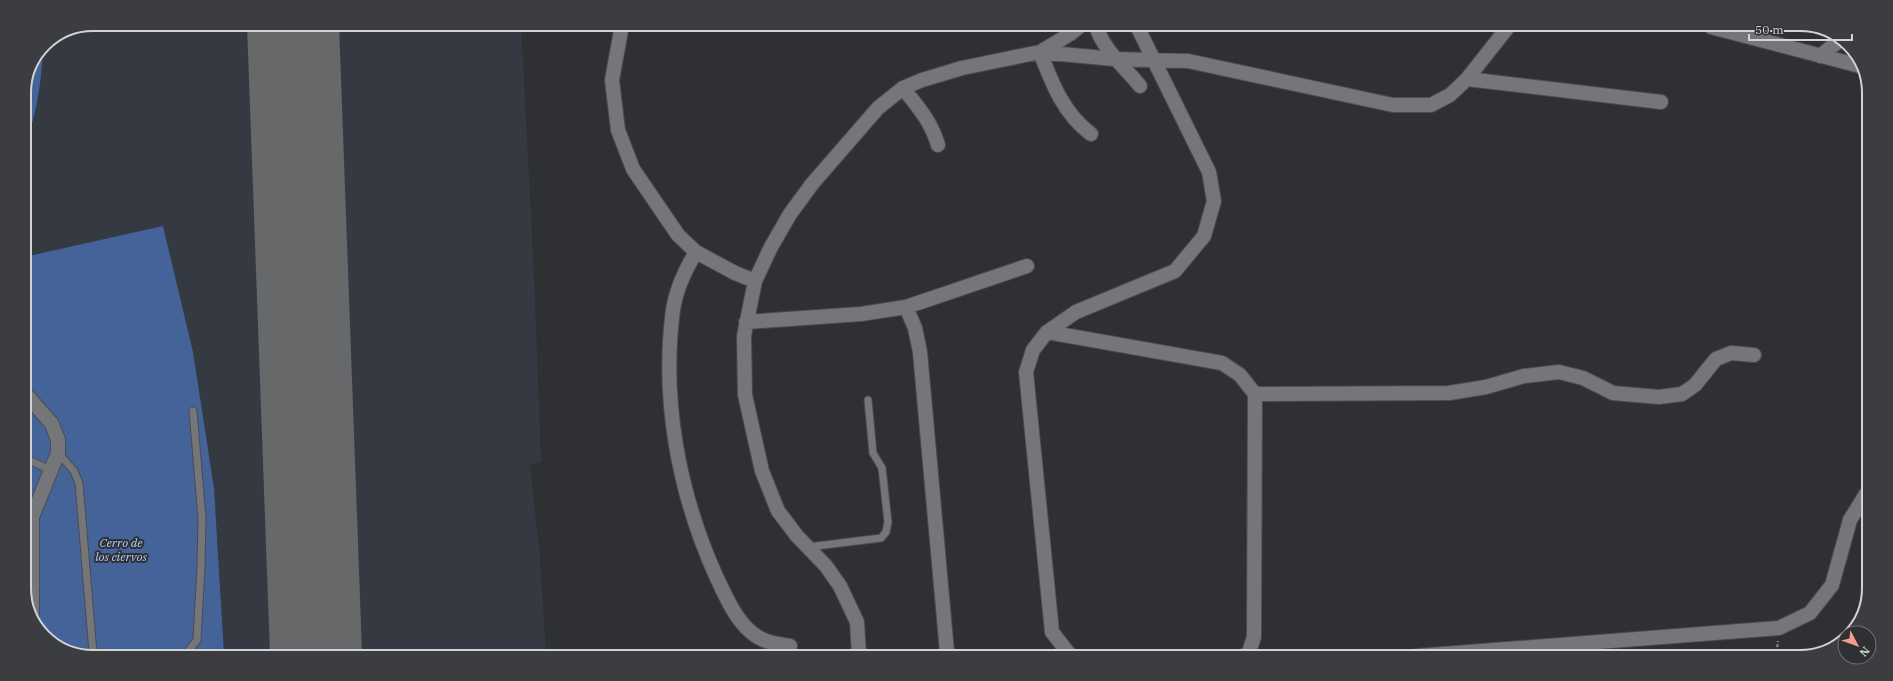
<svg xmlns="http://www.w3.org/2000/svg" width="1893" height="681" viewBox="0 0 1893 681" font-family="'IBM Plex Serif',serif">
<rect width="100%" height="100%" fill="#2f3033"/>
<path fill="#353a42" d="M93,24L521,25L534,274L541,462L530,465L540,557L546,654H224L214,488L193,352L163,226L24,257V150L31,133L39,89L43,46L67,29Z"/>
<path fill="#446499" d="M43,46C42,81 36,117 24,150V89Z
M163,226L193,352L214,488L224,654L71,653L38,630L24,593V257Z"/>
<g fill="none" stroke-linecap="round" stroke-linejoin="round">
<path stroke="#66686a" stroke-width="92" d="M293,24L316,654"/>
<defs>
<path id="lane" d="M58,453L74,471L79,483L93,653
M24,458L51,470
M808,547L881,538L886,532L888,522L882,468L873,453L868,400
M186,654L197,640L201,567L202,518L193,411"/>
<path id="street" d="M622,25L612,80L618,130L633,169L678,235L696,252L735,273L755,281
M1096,26C1104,51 1124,66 1140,86
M1711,27L1860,66
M1040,52C1052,83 1063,113 1091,134
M1040,52L1070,34L1080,26
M1820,56L1840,40
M1467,79L1661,102
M903,88C918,107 931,121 938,145
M696,252C685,270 676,289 673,310C661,400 679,494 716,576C725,595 735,619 751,632C762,642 776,644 790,646
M906,307L915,328L920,352L947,652
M746,322L861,314L906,307L1027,266
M1047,332L1222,363L1240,375L1255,394L1449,393L1486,387L1524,376L1559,372L1583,378L1613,393L1659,397L1682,394L1695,385L1716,359L1731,353L1754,355
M24,392L52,424L58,440V453L32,517V613
M859,655L857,622L840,586L826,566L797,536L778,511L762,471L745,395L744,336L755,281L771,247L790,214L812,184L878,108L903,88L922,80L962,68L1040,52L1114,59L1188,61L1393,105H1431L1450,95L1467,79L1508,27
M1070,655L1052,632L1026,372L1033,350L1047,332L1076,312L1175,271L1204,236L1214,201L1209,172L1137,26
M1244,656L1249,652L1254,637L1255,394
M1417,656L1779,628L1810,613L1832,585L1850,520L1866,494"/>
</defs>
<use href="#lane" stroke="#4b4c4f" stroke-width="9"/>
<use href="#street" stroke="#4b4c4f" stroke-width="16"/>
<path stroke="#7f8183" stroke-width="2.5" stroke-dasharray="3 2" stroke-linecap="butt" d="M1776,657L1778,641"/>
<use href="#lane" stroke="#74767a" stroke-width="7"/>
<use href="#street" stroke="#74767a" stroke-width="14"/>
</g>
<g text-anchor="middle" stroke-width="4" stroke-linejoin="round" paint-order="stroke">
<g font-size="12" font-style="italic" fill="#b2cfff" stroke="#2f3033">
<text x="121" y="547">Cerro de<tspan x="121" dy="14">los ciervos</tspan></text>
</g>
</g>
<path d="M0 0H1893V681H0ZM93 31H1800A62 62 0 0 1 1862 93V588A62 62 0 0 1 1800 650H93A62 62 0 0 1 31 588V93A62 62 0 0 1 93 31Z" fill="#3c3d40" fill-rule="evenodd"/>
<path fill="none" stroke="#d1d3d4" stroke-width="2" d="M93 31H1800A62 62 0 0 1 1862 93V588A62 62 0 0 1 1800 650H93A62 62 0 0 1 31 588V93A62 62 0 0 1 93 31Z"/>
<g transform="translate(1857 645) rotate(131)"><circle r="19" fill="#2f3033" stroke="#707173"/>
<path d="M0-3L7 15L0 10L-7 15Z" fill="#f49d8c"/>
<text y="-6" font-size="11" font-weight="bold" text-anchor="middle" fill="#d1d3d4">N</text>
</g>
<path d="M1749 34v6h103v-6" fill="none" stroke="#d1d3d4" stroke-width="2"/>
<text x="1755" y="34" font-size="12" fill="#d1d3d4" stroke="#2f3033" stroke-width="3" paint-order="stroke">50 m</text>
</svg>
